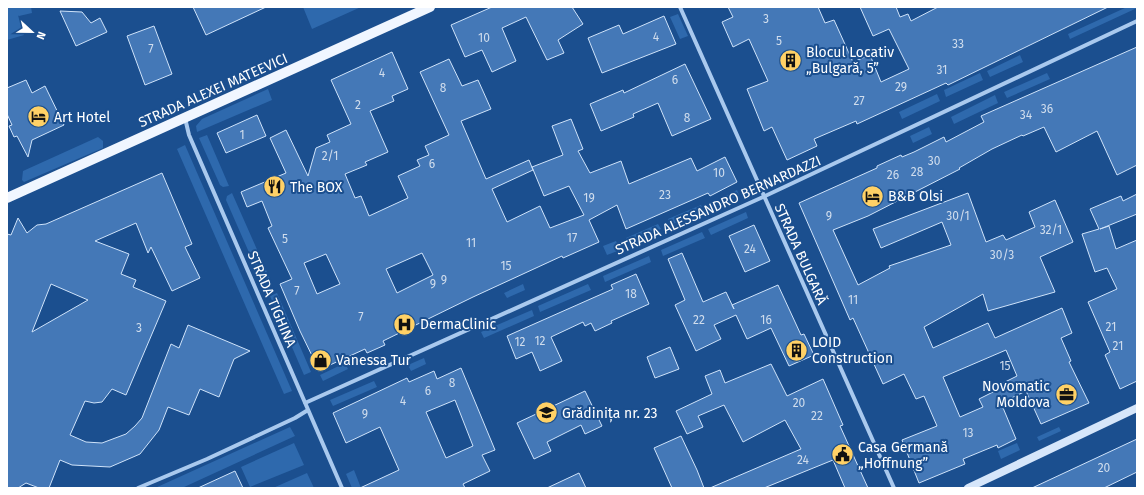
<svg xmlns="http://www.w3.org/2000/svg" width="1144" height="495" viewBox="0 0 1144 495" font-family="'Fira Sans',sans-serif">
<rect width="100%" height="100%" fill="#1b4f8f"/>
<path fill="#2e69ad" d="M7,7H31L32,13L19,16L24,35L7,40Z
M303,7H361L312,29Z
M1127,7L1137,8L1070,39L1068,34Z
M678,14L688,36L680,39L670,17Z
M1020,55L1023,62L990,77L987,71Z
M980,73L983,80L946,97L944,90Z
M1047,73L1050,79L1007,98L1004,92Z
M268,89L272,100L197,132L196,126L202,119Z
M937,94L940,101L902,119L899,112Z
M995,95L998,103L954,124L951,117Z
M929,127L932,134L913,143L910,136Z
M207,135L229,186L223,187L220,185L199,138Z
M98,137L103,141V148L24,182L22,180L23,171Z
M185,145L292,391L284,394L177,149Z
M737,190L739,195L712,208L710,204Z
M232,193L270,279L262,282L226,200L227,196Z
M701,205L703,210L671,225L668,219Z
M746,212L748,218L711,235L708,229Z
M658,224L661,229L628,244L626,238Z
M702,232L705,238L663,256L661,250Z
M616,241L620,250L607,255L603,246Z
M649,256L651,262L605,282L603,276Z
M523,284L525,290L507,298L504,293Z
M588,284L591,290L540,312L538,306Z
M277,293L311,372L304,375L270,296Z
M532,310L534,316L484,338L481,332Z
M424,358L426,364L411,371L408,365Z
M345,363L348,369L323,381L320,375Z
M374,381L377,387L333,406L330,400Z
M290,427L295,436L182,488H155Z
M1059,427L1061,431L1039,441L1037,437Z
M294,443L304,465L250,487L241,467Z
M1017,443L1020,450L1001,459L998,451Z
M354,470L361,488H352L346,474Z
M307,473L314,488H273Z"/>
<path fill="#4478b7" stroke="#cfe3fa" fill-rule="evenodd" d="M193,7H266L206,35Z
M492,7H572L583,24L558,40L564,53L547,60L526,17L502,28L516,61L492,72L482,50L465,57L451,25Z
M728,7H818L825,23L834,20L853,62L870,55L881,82L909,69L889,29L873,36L860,7H896L900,17L908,14L911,21L938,7H1108L948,85L946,83L857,124L856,121L814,139L817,146L787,160L772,127L764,131L747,89L768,81L749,39L733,47L722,22L733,17Z
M60,11L82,12L91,23L100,18L107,32L76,46Z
M664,16L676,44L602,73L588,38L619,25L623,34Z
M154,26L172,74L145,85L127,36Z
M1137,47V165L1117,175L1097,131L1056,152L1044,127L1023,136L1022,135L992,149L959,168L960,169L868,216L833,230L858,285L890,268L889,266L951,245L942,222L881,248L873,229L968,193L986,242L1003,235L1006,240L1035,227L1029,212L1055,200L1073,242L1040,257L1055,292L988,311L983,294L924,327L933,348L988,323L995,338L1062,308L1072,333L1061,338L1071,361L1069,362L1089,403L1041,424L1026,391L1001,403L1016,439L998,448L997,445L963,459L965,464L919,483L902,440L937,426L924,396L916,399L904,374L883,384L853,318L850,320L799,203L877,168V166L901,155L902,157L914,152L944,137L946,142L984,122L981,116ZM1006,350L1017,376L995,387L997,390L979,399L983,407L960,417L943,377Z
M392,52L408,89L392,96L394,101L370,111L388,152L365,162L367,165L345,174L355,198L361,196L369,216L408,198L398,176L420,166L417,160L429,155L425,146L449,135L420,72L449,59L462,86L478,80L491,109L461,121L486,179L529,160L533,170L492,189L507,222L540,206L550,228L584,215L569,186L544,196L532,167L563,155L552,126L571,119L583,149L578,151L590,173L621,161L629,184L691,158L697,171L725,157L737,182L710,196L708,193L626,229L617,205L589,220L599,242L563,258L562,256L473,297L383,341L385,345L367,353L365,349L319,370L300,331L280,284L292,279L268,228L272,226L262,201L247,207L241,192L286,173L270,138L286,130L308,176L316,148L330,142L327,135L351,124L331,80ZM422,253L433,275L397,293L386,269ZM326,254L340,284L317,294L304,263Z
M685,64L711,119L672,136L658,103L633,114L634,117L601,131L590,104L623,90L624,93Z
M26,80L32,93L45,86L64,125L32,140L28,157L17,136L14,137L9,126L12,125L7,114V88Z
M257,115L266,136L226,153L217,133Z
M162,173L192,244L185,247L200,278L172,291L151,247L148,253L136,223L95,241L129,254L121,274L136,280L133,287L166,301L126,395L112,389L102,402L94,403L85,401L70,435L86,442L102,443L126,434L135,426L142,418L171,344L179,348L188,325L250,351L234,359L219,397L200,389L189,415L168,407L159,430L140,454L110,467L72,465L60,460L49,488H39L26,483L18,488H7V234L11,235L18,218L27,233L37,225L46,224ZM51,284L88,300L32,332Z
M1137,194V214L1100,229L1109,226L1116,249L1137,240V381L1120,389L1105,355L1110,352L1088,302L1117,289L1107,268L1095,272L1082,234L1099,229L1090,209L1121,196L1123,201Z
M754,225L770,261L745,272L729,236Z
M682,253L703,302L726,292L734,309L732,305L778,285L801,335L804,334L814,355L789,366L771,328L747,339L736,315L714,325L721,339L696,351L675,305L685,300L668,259Z
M636,274L649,304L611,321L612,323L595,331L591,323L585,326L583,322L551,337L562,361L540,371L532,352L516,359L507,336L613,289L611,285Z
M670,347L679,369L655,378L647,357Z
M771,364L787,396L823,379L843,425L840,426L868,488H845L833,460L764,488H710L801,449L785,420L743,442L724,405L698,416L703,427L687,434L676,411L712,394L705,376L720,370L725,383Z
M461,368L495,450L482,455L490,471L463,484L465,488H360L399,470L380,427L346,443L333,413L407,378L409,382L434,371L437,379ZM455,400L473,446L446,458L426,412Z
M585,391L602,426L585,434L581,425L547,442L551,451L534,459L517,423Z
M681,436L697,470L704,488H672L654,448Z
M1137,439V472L1104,488H1032Z
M235,471L243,488H198Z
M579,473L586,488H547Z"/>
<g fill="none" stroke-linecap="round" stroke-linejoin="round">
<path stroke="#a9c9ee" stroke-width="4" d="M680,7L894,488
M185,118L189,135L342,488
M305,403L763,197L1137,21
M138,488L207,459L295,418L308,410"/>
<path stroke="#d6e6fa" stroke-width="8" d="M968,488L1137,408"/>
<path stroke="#f0f6ff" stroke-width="10" d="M7,198L430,7"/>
</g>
<defs>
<symbol id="building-disc" viewBox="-11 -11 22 22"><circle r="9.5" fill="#ffd166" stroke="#1b4f8f"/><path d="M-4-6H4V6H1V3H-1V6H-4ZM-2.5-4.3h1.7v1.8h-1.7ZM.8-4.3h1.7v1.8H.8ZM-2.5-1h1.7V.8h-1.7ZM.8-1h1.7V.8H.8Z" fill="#111"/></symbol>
<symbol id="hotel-disc" viewBox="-11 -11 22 22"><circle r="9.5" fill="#ffd166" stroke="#1b4f8f"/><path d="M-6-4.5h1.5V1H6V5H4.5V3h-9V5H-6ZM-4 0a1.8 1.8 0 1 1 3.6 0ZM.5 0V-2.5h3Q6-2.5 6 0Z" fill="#111"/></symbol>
<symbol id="restaurant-disc" viewBox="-11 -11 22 22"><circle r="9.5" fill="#ffd166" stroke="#1b4f8f"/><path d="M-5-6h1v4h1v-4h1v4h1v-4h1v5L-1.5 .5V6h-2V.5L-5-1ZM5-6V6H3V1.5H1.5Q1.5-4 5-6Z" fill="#111"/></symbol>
<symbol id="hospital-disc" viewBox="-11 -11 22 22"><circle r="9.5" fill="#ffd166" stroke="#1b4f8f"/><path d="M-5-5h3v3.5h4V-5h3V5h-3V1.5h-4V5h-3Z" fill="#111"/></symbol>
<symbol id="shop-disc" viewBox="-11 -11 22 22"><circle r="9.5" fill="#ffd166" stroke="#1b4f8f"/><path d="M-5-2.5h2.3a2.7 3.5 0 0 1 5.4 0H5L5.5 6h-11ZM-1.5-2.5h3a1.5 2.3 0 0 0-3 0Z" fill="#111"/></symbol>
<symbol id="office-disc" viewBox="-11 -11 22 22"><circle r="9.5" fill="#ffd166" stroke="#1b4f8f"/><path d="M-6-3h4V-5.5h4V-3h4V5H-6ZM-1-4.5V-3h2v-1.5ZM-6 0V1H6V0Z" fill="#111"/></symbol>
<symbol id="school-disc" viewBox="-11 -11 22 22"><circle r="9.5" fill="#ffd166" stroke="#1b4f8f"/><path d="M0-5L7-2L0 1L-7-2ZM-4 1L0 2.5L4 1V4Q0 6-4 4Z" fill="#111"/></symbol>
<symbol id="civic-disc" viewBox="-11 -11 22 22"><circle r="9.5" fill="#ffd166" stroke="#1b4f8f"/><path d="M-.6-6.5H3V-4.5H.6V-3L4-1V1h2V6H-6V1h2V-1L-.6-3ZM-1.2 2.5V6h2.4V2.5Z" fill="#111"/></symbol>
</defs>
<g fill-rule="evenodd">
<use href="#building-disc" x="778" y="48" width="25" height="25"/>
<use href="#hotel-disc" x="26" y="104" width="25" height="25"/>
<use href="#restaurant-disc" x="262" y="174" width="25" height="25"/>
<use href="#hotel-disc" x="860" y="184" width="25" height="25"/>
<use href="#hospital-disc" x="392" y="312" width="25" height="25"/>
<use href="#building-disc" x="784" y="338" width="25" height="25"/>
<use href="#shop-disc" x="308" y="348" width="25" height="25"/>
<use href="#office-disc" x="1054" y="382" width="25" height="25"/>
<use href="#school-disc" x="534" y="400" width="25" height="25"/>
<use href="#civic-disc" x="830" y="442" width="25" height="25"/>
</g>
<g text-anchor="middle" stroke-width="4" stroke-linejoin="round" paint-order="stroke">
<g font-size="12" fill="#d0dded">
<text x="766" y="23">3</text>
<text x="656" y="41">4</text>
<text x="484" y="42">10</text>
<text x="779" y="45">5</text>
<text x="958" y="48">33</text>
<text x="151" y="53">7</text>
<text x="942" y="74">31</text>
<text x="382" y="77">4</text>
<text x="675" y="84">6</text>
<text x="901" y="91">29</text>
<text x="443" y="92">8</text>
<text x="859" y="105">27</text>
<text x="358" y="109">2</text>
<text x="1047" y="113">36</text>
<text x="1026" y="119">34</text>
<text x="687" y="122">8</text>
<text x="242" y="139">1</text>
<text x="330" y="160">2/1</text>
<text x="934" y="165">30</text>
<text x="432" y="168">6</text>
<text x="917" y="176">28</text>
<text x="719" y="177">10</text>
<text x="893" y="179">26</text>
<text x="665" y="199">23</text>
<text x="589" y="202">19</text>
<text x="829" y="220">9</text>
<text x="958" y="220">30/1</text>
<text x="1051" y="234">32/1</text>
<text x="572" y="242">17</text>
<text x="285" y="243">5</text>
<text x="471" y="247">11</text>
<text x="750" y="253">24</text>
<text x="1002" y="259">30/3</text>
<text x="506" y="270">15</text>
<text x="444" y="284">9</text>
<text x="433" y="288">9</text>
<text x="297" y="295">7</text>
<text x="631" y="298">18</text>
<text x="853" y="304">11</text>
<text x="361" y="321">7</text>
<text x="699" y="324">22</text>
<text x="766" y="324">16</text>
<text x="1111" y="331">21</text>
<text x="139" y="332">3</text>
<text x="540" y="345">12</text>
<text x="520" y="346">12</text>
<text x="1118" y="350">21</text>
<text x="1005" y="370">15</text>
<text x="452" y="387">8</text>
<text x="428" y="395">6</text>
<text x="403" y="405">4</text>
<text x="799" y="407">20</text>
<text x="365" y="418">9</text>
<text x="817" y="420">22</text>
<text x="968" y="437">13</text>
<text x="803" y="464">24</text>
<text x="1104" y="472">20</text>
</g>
<g font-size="14" fill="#fff" stroke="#1b4f8f" text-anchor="start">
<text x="806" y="57">Blocul Locativ<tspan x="806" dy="16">„Bulgară, 5”</tspan></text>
<text x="54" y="122">Art Hotel</text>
<text x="290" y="192">The BOX</text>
<text x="888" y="201">B&amp;B Olsi</text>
<text x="420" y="329">DermaClinic</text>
<text x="812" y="347">LOID<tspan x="812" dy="16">Construction</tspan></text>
<text x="336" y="365">Vanessa Tur</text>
<text x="1050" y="391" text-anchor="end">Novomatic<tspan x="1050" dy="16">Moldova</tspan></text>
<text x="562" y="418">Grădinița nr. 23</text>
<text x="858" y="452">Casa Germană<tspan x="858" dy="16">„Hoffnung”</tspan></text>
</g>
<g font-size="14" fill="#fff" stroke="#1b4f8f">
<text transform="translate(213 90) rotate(-24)" y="5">STRADA ALEXEI MATEEVICI</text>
<text transform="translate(718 205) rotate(-24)" y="5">STRADA ALESSANDRO BERNARDAZZI</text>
<text transform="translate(801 254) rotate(66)" y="5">STRADA BULGARĂ</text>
<text transform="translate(272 299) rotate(67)" y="5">STRADA TIGHINA</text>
</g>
</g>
<rect width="1144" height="495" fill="none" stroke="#ffffff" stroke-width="16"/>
<g transform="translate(32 32) rotate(112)" stroke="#1b4f8f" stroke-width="3" paint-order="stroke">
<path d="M0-3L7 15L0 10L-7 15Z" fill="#ffffff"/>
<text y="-6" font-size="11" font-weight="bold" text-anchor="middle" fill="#ffffff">N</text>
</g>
</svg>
